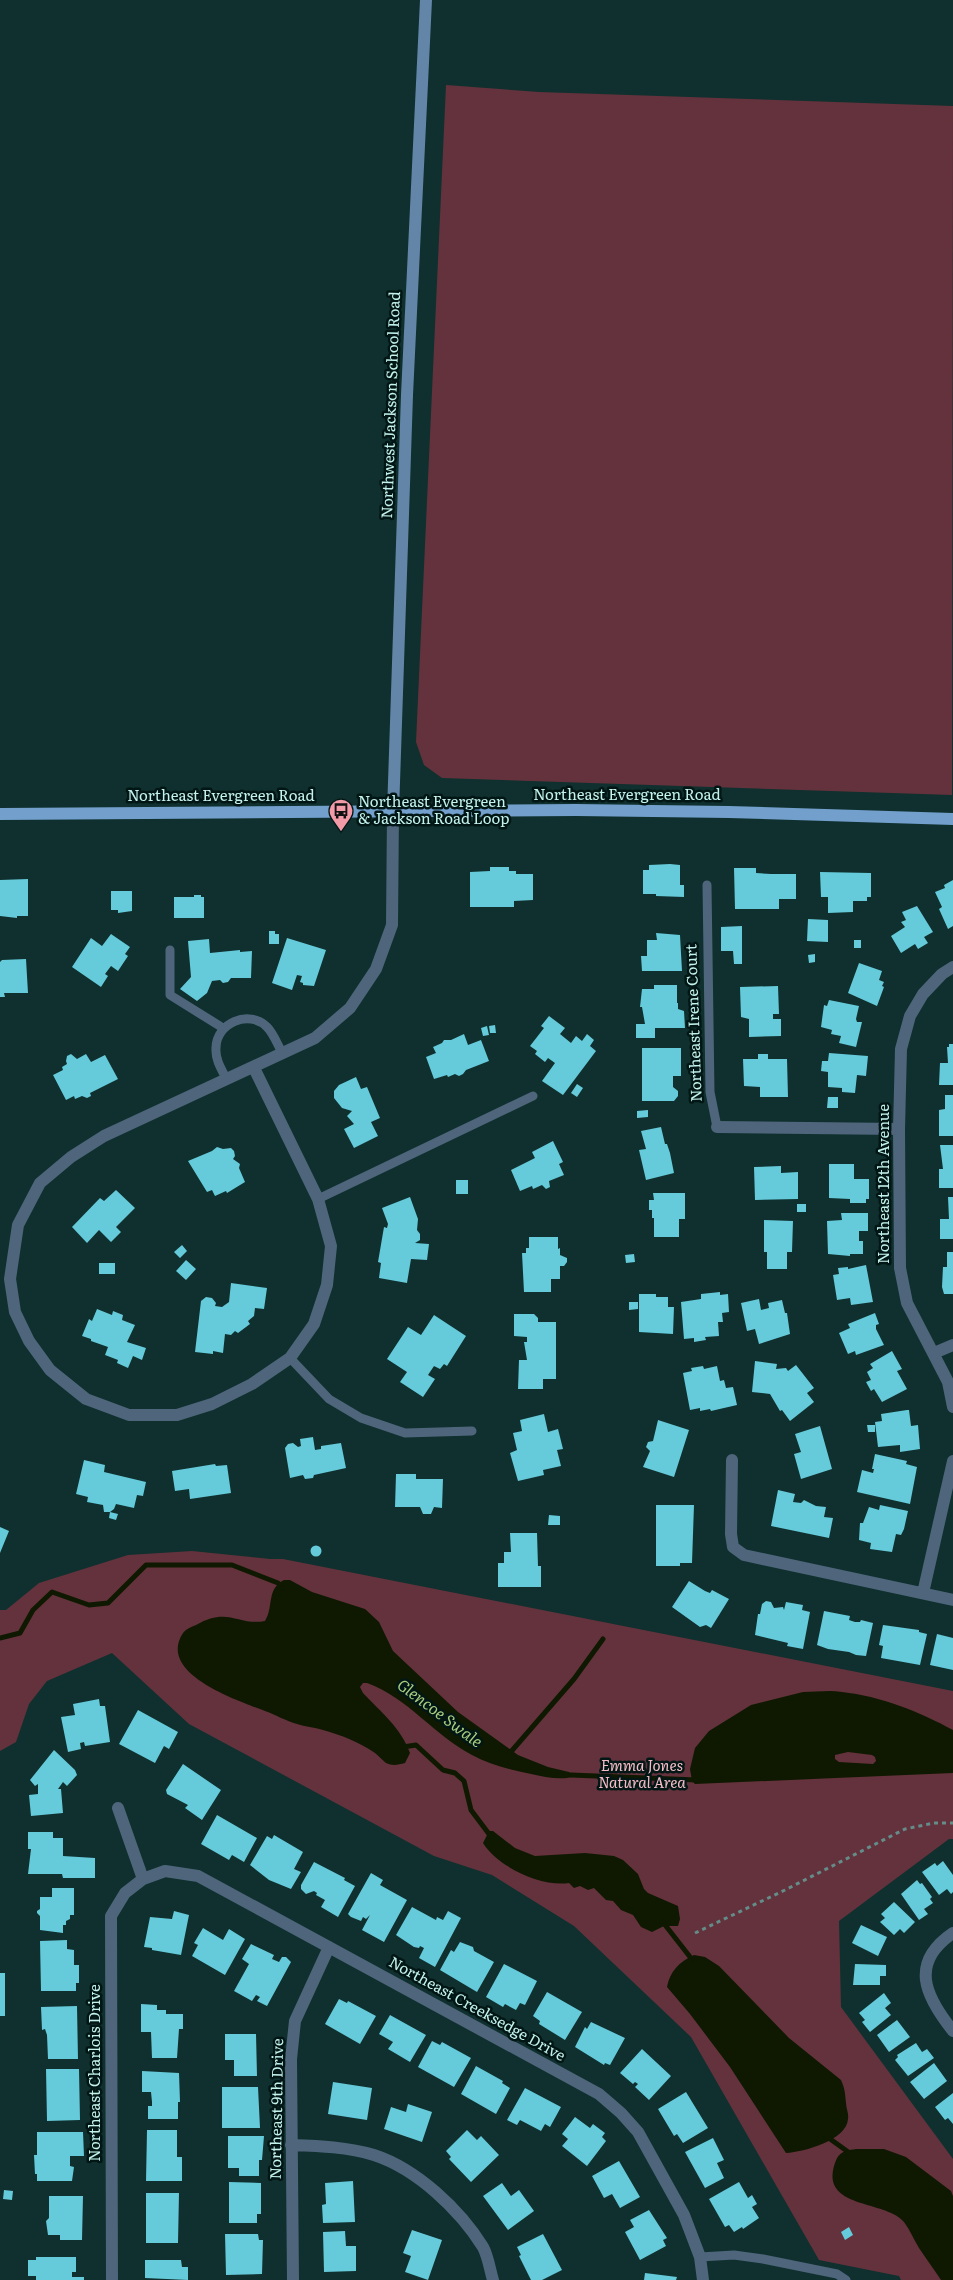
<svg xmlns="http://www.w3.org/2000/svg" width="953" height="2280" viewBox="0 0 953 2280" font-family="Literata,serif">
<rect width="100%" height="100%" fill="#0f302e"/>
<path fill="#64323c" d="M446,85L539,92L953,106L952,795L442,778L424,765L416,742Z
M192,1551L270,1559H283L953,1691V1839H949L839,1921L841,2007L953,2159V2280H901L899,2276L819,2260L691,2037L574,1926L492,1875L434,1856L189,1724L112,1653L47,1681L29,1704L16,1742L0,1751V1610H6L39,1583L128,1555Z"/>
<path fill="#0f1901" fill-rule="evenodd" d="M284,1580H290L312,1592L365,1609L379,1622L393,1651L458,1712L518,1755L548,1767L569,1772L576,1776C562,1781 545,1777 531,1774C511,1770 490,1765 472,1755C434,1735 408,1698 367,1683H363L360,1687L363,1693C381,1712 401,1728 410,1753L405,1763C398,1765 392,1766 386,1763C382,1760 379,1756 375,1753C359,1742 341,1735 323,1730C314,1727 305,1727 297,1724C286,1721 276,1715 265,1711C240,1701 156,1674 183,1633C186,1629 191,1627 196,1625C228,1606 238,1626 265,1621C274,1607 266,1589 284,1580Z
M803,1692C816,1692 830,1690 842,1692C880,1696 920,1712 953,1730V1773L695,1784L692,1781L690,1769L695,1748L709,1731L751,1705ZM848,1752L872,1755L875,1757L876,1761L873,1764L839,1762L835,1759V1755Z
M489,1831H493L515,1848L535,1856L585,1853L614,1856L623,1860L638,1874L644,1889L648,1893L678,1906L680,1919L678,1926H664L652,1932L641,1927L633,1915L621,1910L613,1901L606,1900L594,1888L588,1890L580,1886L574,1888L569,1883C541,1887 498,1867 483,1843Z
M694,1955L705,1957L719,1966L789,2038L841,2080C845,2089 845,2093 846,2103C846,2108 849,2114 848,2119C847,2140 804,2152 786,2153L730,2067L690,2014L667,1987C670,1971 679,1962 694,1955Z
M856,2149H884L906,2157L951,2191L953,2196V2280H941C934,2269 926,2259 919,2248C914,2240 910,2230 904,2222C885,2199 814,2210 837,2158C841,2151 849,2150 856,2149Z"/>
<g fill="none" stroke-linecap="round" stroke-linejoin="round">
<path stroke="#0f1901" stroke-width="5" d="M0,1638L20,1633L33,1610L52,1592L89,1605L108,1603L146,1565H232L278,1583L282,1588
M403,1747L416,1745L443,1770L455,1773L464,1781L471,1810L492,1838
M509,1754L574,1679L603,1639
M571,1775L697,1780
M662,1921L694,1962
M826,2136L851,2154"/>
</g>
<path fill="#65cada" d="M670,864L680,865V885H684V897L656,896V894H643V870H649V865Z
M490,867H509V871H516V874H533V900L514,901V907H470V872L490,871Z
M734,868H756V873L771,874H796V899H779V909H735Z
M820,872L871,873V897H867V901H853V912L828,913V897H821Z
M28,879V916H17V918L0,916V880Z
M953,880V926L948,929L939,909L942,907L935,892L945,888L944,885Z
M111,891H132V911L118,913V910H111Z
M194,895H201V897H204V918H174V897H194Z
M917,906L933,932L924,937L928,943L918,949L915,944L901,953L891,936L905,927L901,922L906,920L902,912Z
M808,919L828,920V942L807,941Z
M742,926V964H734L733,951H721V927Z
M269,931H275V934H279V944H269Z
M656,933L680,935L682,971H642L641,956H647V940H657Z
M111,934L130,947L125,954L128,956L118,971L111,966L105,974L108,976L101,987L72,967L91,938L102,946Z
M287,938L326,950L314,986L303,985V983L300,982L302,976L297,975L292,990L272,983Z
M209,939L210,953L240,950V952L252,951L251,978H231L228,982L223,983L220,980L212,981L207,993L197,1001L180,989L191,977L188,941Z
M854,940H861V948H854Z
M815,954V962L809,963L808,955Z
M26,959L28,993H4L5,997H0V962L2,960Z
M859,963L882,971L879,980L884,982L882,986L884,987L877,1006L848,993Z
M654,985H677V1003H678V1009L684,1011L685,1028H655V1038H636V1024H645L642,1007H640L642,989H654Z
M778,986L779,1014H773V1019H781V1036L749,1037V1019L741,1017L740,987Z
M829,1000L859,1006L856,1019L857,1022H862L856,1047L839,1043L841,1036L831,1034L832,1030L821,1027L824,1005L827,1006Z
M549,1016L565,1028L560,1034L571,1043L576,1036L582,1041L587,1034L594,1040L590,1046L596,1051L563,1095L542,1081L555,1063L548,1058L545,1062L535,1054L537,1051L530,1046L544,1028L541,1026Z
M495,1025L496,1033H490L489,1026Z
M487,1026L489,1035L483,1036L481,1028Z
M464,1034L468,1045L481,1040L489,1061L466,1070L463,1074L459,1076L455,1074L448,1077L447,1075L434,1079L426,1057L436,1053L433,1047L442,1043L444,1040H451Z
M949,1044H953V1085H939L940,1063H948L947,1047H949Z
M642,1048H681V1076H673V1087L678,1091V1096L674,1101H642Z
M829,1053L868,1056L866,1076L857,1075L855,1093L842,1092V1088L828,1087V1072L821,1071L822,1061H828Z
M71,1054L77,1059L86,1054L91,1062L105,1055L118,1079L90,1093L91,1096L87,1098L82,1096L75,1099L74,1096L66,1100L53,1075L63,1070L62,1067L67,1064L66,1061L67,1056Z
M758,1054H768V1059H787L788,1097H760V1087L744,1086L743,1059H758Z
M356,1077L361,1089L367,1087L380,1118L371,1122L378,1136L354,1148L344,1129L354,1124L347,1116L352,1111L342,1108L334,1098V1091L339,1085Z
M577,1084L583,1088L577,1097L571,1093Z
M945,1095H953V1136H939V1110L945,1109Z
M828,1097H838V1108H827Z
M648,1110V1117L637,1118V1111Z
M661,1127L665,1144H667L670,1153L674,1173L646,1180L639,1150L646,1149L641,1131Z
M553,1141L563,1162L559,1164L564,1175L549,1181L550,1187L546,1189L542,1185L533,1189L532,1186L520,1191L511,1170L535,1158L532,1152Z
M940,1145H953V1188H939V1169H943Z
M217,1147L223,1149L231,1148L234,1151L235,1156L233,1159L240,1164L239,1168L245,1182L227,1193L226,1191L215,1196L212,1190L207,1192L188,1161L212,1151Z
M829,1164H854V1179H869V1199H866V1203H850V1199L829,1198Z
M781,1166V1173L798,1172V1199L755,1200L754,1167Z
M456,1180H468V1194H456Z
M116,1190L135,1208L116,1227L121,1232L111,1242L99,1230L87,1243L72,1227L100,1198L104,1201Z
M653,1193H685V1219H679V1237H654V1218H652V1210H649V1200H654Z
M410,1197L418,1219L417,1230L420,1234V1240L415,1243L429,1244L427,1260L411,1259L407,1283L379,1278L381,1263L378,1262L384,1227L387,1228L388,1224L382,1208Z
M948,1197H953V1239H940V1219H949Z
M797,1204H806V1212H797Z
M841,1213H868V1231H859V1241H863V1254H850V1256L828,1254L827,1221L842,1220Z
M764,1220L793,1221L792,1252H787V1269H767V1252H764Z
M529,1237H558V1249L560,1248V1255L567,1258V1262L564,1266H560V1279H551V1292H524L522,1253H526V1248H529Z
M182,1245L187,1251L180,1258L174,1252Z
M947,1252H953V1294H944L942,1287L943,1267H947Z
M634,1254L635,1262L626,1263L625,1255Z
M186,1260L196,1269L186,1280L176,1271Z
M99,1263H115V1274H99Z
M866,1265L873,1302L851,1305L850,1298L837,1300L833,1275L839,1274L838,1268L848,1267V1269Z
M231,1283L267,1288L264,1309L255,1308L254,1316L248,1321L250,1324L238,1333L235,1331L231,1335L225,1334L223,1353L213,1351V1354L195,1352L201,1301L206,1297L212,1298L216,1303L215,1306L222,1307L229,1302Z
M720,1292V1295L728,1294L729,1312L722,1313L723,1322H718L719,1336L705,1337L706,1340L694,1342V1338L684,1339L681,1302L701,1299V1294Z
M639,1294H656V1297H668V1307H674L673,1334L639,1332Z
M759,1299L761,1310L769,1308L768,1303L782,1300L785,1313H787L790,1334L759,1344L755,1329L747,1331L741,1303Z
M629,1302H638V1309L629,1310Z
M97,1309L112,1315L113,1311L123,1315L122,1320L135,1325L127,1342L146,1348L142,1360L133,1356L128,1368L117,1363L118,1360L105,1355L108,1347L91,1341V1339L82,1336L89,1319L92,1321Z
M875,1313L879,1324L876,1325V1329L884,1345L856,1355L855,1351L848,1354L839,1333L850,1328L848,1324Z
M514,1314H534L538,1318V1322H556V1379H543V1389H518L519,1360H527L524,1342H527V1337L514,1336Z
M434,1315L466,1336L447,1366L444,1364L440,1369L432,1365L434,1366L428,1375L435,1379L423,1397L400,1382L407,1372L387,1359L408,1327L421,1335Z
M892,1351L902,1369L897,1371L907,1389L882,1402L874,1389L871,1391L866,1382L871,1380L867,1372L873,1368L870,1364Z
M755,1361L777,1364L776,1369L786,1368L788,1371L796,1365L814,1388L807,1393L814,1402L790,1421L782,1410L780,1411L770,1394L752,1392Z
M703,1366L704,1369L717,1366L720,1381L724,1380L726,1388L733,1387L737,1405L711,1411L710,1409L700,1411V1408L690,1410L683,1373L692,1371L691,1368Z
M907,1410H909L911,1426L918,1425L920,1449L900,1452V1445L878,1447L875,1422L882,1421L881,1414Z
M544,1414L548,1432L558,1429L563,1449L557,1450L561,1466L543,1470L544,1475L518,1481L510,1453L517,1450L513,1433L522,1431L520,1420Z
M658,1420L689,1430L674,1477L643,1467L650,1451L646,1447L648,1442L653,1441Z
M867,1425H875V1432H868Z
M820,1426L832,1469L801,1479L794,1454L801,1452L795,1434Z
M313,1437L315,1450L321,1449V1446L341,1443L346,1468L314,1475L313,1478L305,1479L303,1475L290,1478L285,1448L288,1444L293,1443L298,1447L301,1446L300,1439Z
M875,1454L907,1461L906,1464L917,1467L910,1504L857,1492L862,1470L873,1473L874,1469H872Z
M84,1460L105,1465L104,1472L146,1482L143,1496L137,1495L134,1508L116,1504L114,1509L110,1512L118,1514L116,1520L109,1518L110,1512H104L103,1505L87,1502L88,1497L76,1494Z
M215,1464L216,1466L227,1465L231,1493L190,1499L189,1489L175,1491L172,1471Z
M396,1474H416V1479H443L442,1508L434,1507L431,1514H423L420,1507H395Z
M778,1490L795,1494L793,1502L801,1503L804,1500L816,1506L826,1507L824,1517L833,1518L829,1538L771,1526Z
M656,1505H694L692,1563H680V1566H656Z
M880,1505L908,1511L904,1529L901,1535L896,1534L892,1552L870,1549L871,1543L859,1540L860,1523H863L869,1507L879,1510Z
M549,1515L560,1516V1525H548Z
M0,1527L9,1531L0,1553Z
M510,1533H537L538,1566H541V1587H498V1563H504V1552H511Z
M310.5 1551a5.5 5.5 0 1 1 11 0a5.5 5.5 0 1 1-11 0Z
M689,1581L705,1591L710,1593L712,1590L729,1599L711,1628L706,1625L700,1627L672,1607Z
M766,1601L771,1602L774,1608L783,1607L784,1610L786,1602L803,1605L802,1610L810,1612L803,1649L787,1646L788,1643L755,1635L758,1614H760L762,1604Z
M824,1611L850,1616L849,1620L855,1622H860L861,1620L873,1623L866,1656L856,1655L849,1652L828,1649L817,1645Z
M883,1625L919,1630V1632L927,1634L920,1665L881,1658L883,1646L879,1645Z
M937,1634L953,1638V1670L930,1665Z
M99,1699L100,1706H105L110,1742L85,1746L84,1742L80,1743L81,1749L68,1752L61,1717L75,1715L73,1704Z
M138,1710L178,1732L169,1749L164,1746L155,1763L119,1744Z
M54,1750L75,1770L77,1775L67,1786L63,1782L58,1789H61L63,1813L31,1816L29,1795L38,1794V1784L35,1786L30,1780Z
M183,1764L221,1790L202,1820L185,1808L188,1805L167,1794L166,1790Z
M217,1815L257,1838L244,1862L232,1855L229,1860L201,1844Z
M28,1832H53V1838H63V1856L95,1858V1878H63L62,1874H28L31,1849H28Z
M274,1835L303,1852L294,1869L301,1872L291,1889L269,1880L250,1865L267,1836L272,1839Z
M943,1861L953,1875V1892L951,1894L947,1889L939,1895L922,1872L935,1863L937,1866Z
M314,1862L345,1878L344,1880L355,1886L338,1917L321,1907L325,1900L316,1895L317,1893L314,1891L306,1894L301,1889V1885Z
M371,1873L383,1880L380,1885L407,1900L384,1942L362,1930L370,1915L366,1919L363,1917L361,1921L351,1917L348,1914Z
M917,1880L920,1884L922,1883L932,1897L930,1899L933,1903L924,1909L928,1914L919,1920L901,1894Z
M52,1888H74V1915H70V1919L66,1921V1925H63V1933L40,1930V1916L37,1913V1911L40,1909V1897H52Z
M894,1902L915,1922L904,1933L900,1929L894,1935L880,1922L885,1918L881,1914Z
M412,1907L436,1920L437,1917L443,1920L448,1911L461,1918L435,1967L419,1958L424,1948L420,1946L419,1948L414,1947L396,1935Z
M174,1911L189,1915L181,1955L152,1950V1948L144,1947L150,1917L172,1919Z
M861,1925L887,1937L878,1956L852,1943Z
M203,1928L223,1940L229,1929L245,1939L225,1975L192,1956L198,1945L194,1943Z
M67,1940V1949L74,1950V1965H79V1983H76V1991H41L40,1941Z
M460,1942L473,1947L474,1951L494,1962L477,1992L440,1970L451,1950L454,1952Z
M251,1944L274,1955L272,1959L279,1962L282,1957H286L291,1962L267,2006L257,2001L260,1997L256,1995L252,2001L234,1991L249,1964L242,1959Z
M504,1964L537,1981L525,2005L520,2003L516,2010L505,2004L503,2007L486,1997Z
M855,1964L886,1965V1976H880V1985H853Z
M0,1973H5V2016H0Z
M547,1992L582,2012L565,2040L539,2024L540,2021L533,2016Z
M884,1993L891,2003L885,2008L891,2015L870,2032L862,2022L865,2020L859,2013Z
M339,1999L347,2003L348,2001L376,2016L360,2044L325,2024Z
M141,2004L157,2005V2010H166V2014H183V2029H179L177,2058H152L151,2032H141Z
M77,2006L78,2059H48L47,2035L45,2029L42,2030L41,2007Z
M390,2015L426,2035L410,2062L388,2049L393,2042L379,2034Z
M897,2020L910,2037L889,2052L877,2035Z
M591,2022L625,2038L610,2065L605,2063L604,2065L575,2047L585,2027L587,2029Z
M225,2034H256L257,2076H234V2060H225Z
M432,2041L440,2045L442,2042L471,2058L454,2087L418,2067Z
M916,2043L922,2052L927,2049L934,2058L908,2076L895,2060L898,2057L897,2055Z
M642,2049L671,2076L649,2100L635,2087L638,2084L635,2082L633,2084L620,2073Z
M934,2063L947,2081L924,2099L910,2082Z
M476,2066L503,2081L502,2083L510,2088L496,2114L461,2094Z
M46,2069H79L80,2120L47,2121Z
M142,2071L179,2073L180,2102H178V2119H148V2106H152V2102L151,2092H142Z
M333,2082L372,2088L367,2120L328,2114Z
M222,2087H258L260,2128H222Z
M525,2088L561,2107L550,2127L545,2124L541,2131L520,2120L517,2125L507,2120Z
M686,2092L708,2128L683,2143L677,2134L674,2136L658,2109Z
M953,2093V2124L948,2118L945,2120L935,2107Z
M408,2104L432,2112L422,2142L384,2129L391,2107L406,2112Z
M575,2117L590,2128L593,2124L605,2133L602,2137L606,2141L587,2166L562,2146L568,2139L562,2134Z
M147,2130H177V2157H182V2181H146Z
M467,2130L477,2140L481,2136L499,2155L471,2182L449,2159L451,2157L446,2151Z
M37,2132H83L84,2156H70V2166L74,2167L72,2181H37V2174H35L34,2155H37Z
M228,2136H264L262,2160H259V2176H239V2168H228Z
M713,2138L724,2160L717,2163L724,2178L705,2188L685,2152Z
M619,2161L640,2197L620,2208L612,2194L604,2198L592,2176Z
M353,2181L355,2222L323,2223L322,2205L326,2204L325,2183Z
M229,2182L261,2183V2214H257V2223H229Z
M739,2182L748,2198L752,2195L757,2204L752,2207L759,2218L743,2229L742,2227L734,2232L729,2225L725,2227L709,2199Z
M502,2183L511,2196L519,2190L534,2211L508,2230L483,2196Z
M4,2190L13,2191L12,2200L3,2199Z
M146,2193H179L178,2243H146Z
M49,2196H83L82,2240H60V2235H48L46,2221L49,2218Z
M649,2210L667,2238L663,2240L666,2246L640,2260L625,2232L634,2227L630,2220Z
M849,2227L853,2235L845,2240L841,2232Z
M412,2230L442,2240L428,2280L405,2272L411,2256L403,2253Z
M345,2231L346,2246H356V2271L324,2272L323,2232Z
M225,2234H258L259,2240H263L262,2274L226,2275Z
M543,2234L562,2270L542,2280H531L519,2256L521,2255L517,2247Z
M36,2257H76V2272H72V2277H84V2280H36V2276H28V2260H36Z
M145,2260H181L182,2267H188V2280L145,2278Z
M645,2273L677,2277L676,2280H644Z"/>
<g fill="none" stroke-linecap="round" stroke-linejoin="round">
<path stroke="#648c89" stroke-width="3" stroke-dasharray="4 4" stroke-linecap="butt" d="M695,1933L785,1890L905,1829L934,1823H953"/>
<path stroke="#4f657b" stroke-width="9" d="M707,885L710,1092L717,1127
M170,950V995L223,1028
M227,1080C222,1070 215,1060 216,1048C216,1023 249,1009 267,1027C274,1034 278,1046 283,1054
M318,1199L533,1096
M290,1358L329,1399L361,1418L405,1433L472,1431
M700,2257L734,2255L763,2259L837,2274L846,2280"/>
<path stroke="#4f657b" stroke-width="12" d="M953,967L942,974L923,994L910,1016L901,1049L899,1129L900,1268L907,1303L948,1382L953,1407
M254,1068L318,1199L331,1246L327,1285L314,1324L290,1358L252,1384L212,1404L177,1415H129L86,1399L50,1370L29,1341L15,1312L10,1279L18,1225L40,1183L71,1157L104,1136L315,1038L350,1008L376,969L392,925L393,812
M717,1127L899,1129
M934,1353L953,1345
M732,1460L731,1534L733,1547L744,1555L953,1600
M923,1593L953,1461
M118,1808L143,1879
M953,1933C909,1963 925,1996 953,2031
M291,2145C319,2146 348,2147 374,2155C417,2169 460,2210 483,2247C488,2256 490,2270 493,2280
M112,2280L111,1916L125,1893L143,1879L165,1871L198,1876L599,2094L621,2113L638,2132L684,2215L700,2257L703,2280
M293,2280L291,2059L295,2021L329,1947"/>
<path stroke="#6386a8" stroke-width="12" d="M393,812L407,395L426,0"/>
<path stroke="#729fcc" stroke-width="12" d="M0,814L576,810L729,812L953,819"/>
</g>
<defs>
<symbol id="bus-pin" viewBox="-11 -11 22 30"><path d="M0 17L-7.5 6A9.5 9.5 0 1 1 7.5 6Z" fill="#f39aa9" stroke="#021715"/><path d="M-5-6H5V4H4V6H2V4H-2V6H-4V4H-5ZM-3.5-4V0h7V-4ZM-3.5 1.2v1.5H-2V1.2ZM2 1.2v1.5H3.5V1.2Z" fill="#111"/></symbol>
</defs>
<g fill-rule="evenodd">
<use href="#bus-pin" x="327" y="797" width="28" height="38"/>
</g>
<g text-anchor="middle" stroke-width="5" stroke-linejoin="round" paint-order="stroke">
<g font-size="15" fill="#c4f3ee" stroke="#021715">
<text transform="translate(391 405) rotate(-88)" y="5">Northwest Jackson School Road</text>
<text x="627" y="800">Northeast Evergreen Road</text>
<text x="221" y="801">Northeast Evergreen Road</text>
<text transform="translate(694 1023) rotate(-92)" y="5">Northeast Irene Court</text>
<text transform="translate(884 1184) rotate(-90)" y="5">Northeast 12th Avenue</text>
<text transform="translate(477 2009) rotate(29)" y="5">Northeast Creeksedge Drive</text>
<text transform="translate(95 2073) rotate(-90)" y="5">Northeast Charlois Drive</text>
<text transform="translate(277 2109) rotate(-89)" y="5">Northeast 9th Drive</text>
</g>
<g font-size="15" fill="#c4f3ee" stroke="#021715" text-anchor="start">
<text x="358" y="807">Northeast Evergreen<tspan x="358" dy="17">&amp; Jackson Road Loop</tspan></text>
</g>
<g font-size="15" font-style="italic" fill="#f7bdc6" stroke="#021715">
<text x="642" y="1771">Emma Jones<tspan x="642" dy="17">Natural Area</tspan></text>
</g>
<g font-size="16" font-style="italic" fill="#a9cd7f" stroke="#021715">
<text transform="translate(440 1713) rotate(37)" y="6">Glencoe Swale</text>
</g>
</g>
</svg>
